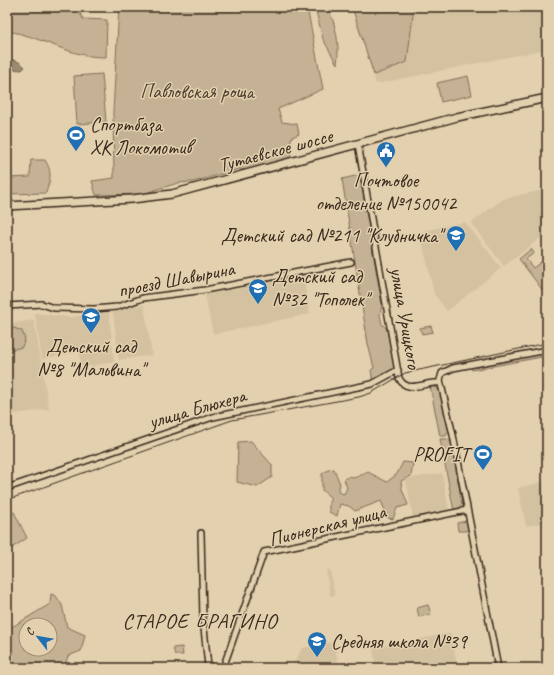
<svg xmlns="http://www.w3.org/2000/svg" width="554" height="675" viewBox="0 0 554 675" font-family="Caveat,sans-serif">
<rect width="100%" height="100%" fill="#e3d0ae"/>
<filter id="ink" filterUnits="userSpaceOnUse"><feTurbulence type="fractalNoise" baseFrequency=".025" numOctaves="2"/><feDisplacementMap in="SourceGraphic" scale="8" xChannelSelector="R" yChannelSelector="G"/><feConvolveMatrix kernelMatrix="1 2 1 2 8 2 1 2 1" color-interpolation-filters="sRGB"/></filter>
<g filter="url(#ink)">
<path fill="#d3c1a0" d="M351,7H547V49L376,84Z
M547,189V233L504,266L471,223L503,199Z
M465,222L501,268L447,311L434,294L421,236L423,231Z
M303,275L310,314L213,334L205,295Z
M144,305L152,355L119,360L113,313L115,309Z
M109,312L114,362L82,368L79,352L42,359L35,313L69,317Z
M34,320L49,409L7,415V324Z
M442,473L449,510L418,515V517L413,518L406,479Z
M547,481V522L526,526L518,488Z
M326,570H330L335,595L330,596Z
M451,633L458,668H376L373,648Z
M334,642L339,668H292L302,648Z"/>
<path fill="#c5b294" stroke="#806e59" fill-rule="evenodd" d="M7,7H77L83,19L107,20L106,57C71,58 41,36 7,31Z
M119,7H307L323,89L278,109L282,122L297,124L299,134L292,137L290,143L291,157L247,170L239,169L193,182L178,183L142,194L96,195L92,181L114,178L113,112Z
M315,7H327C336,23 340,45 337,64L323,39Z
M352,7H414L407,62L374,75Z
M102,74L106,122L77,124L74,76Z
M468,76L472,95L441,102L437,83Z
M31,160H45C53,173 50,179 46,193L7,194V178L30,177Z
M355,176H359L361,182L382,305L380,315L382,324L387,329L394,366L393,371L373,382L371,370L374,368L368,344L342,179Z
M531,249L534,253L526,259L533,268L541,262L547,270V296L519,259Z
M431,326L433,332L422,334L420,328Z
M14,328L22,331L25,339L22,347L7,351V330Z
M547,352V356L472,370L471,367Z
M430,386L437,388L441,394L449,431L446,436H440Z
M440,439H447L451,442L462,503L459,509L454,511Z
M251,441L272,465V477L257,487L237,482L238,442Z
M403,462L413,463L411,476L401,481L402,489L408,505L397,508L393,519L388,518L381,501L355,511L349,506L340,504L337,516L329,512V502L331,498L322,490V474L328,470L334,469L340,484L338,492L344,494L347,488L344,479L350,476L354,478L368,472L387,482L397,474Z
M14,512L27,538L7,551V515Z
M466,521L468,528L466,531H458L457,523Z
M51,594L56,596L62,605L67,627L85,635L81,651L68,656L64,668H7V630L50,604ZM26,625H50V649H26Z
M428,605L431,614L419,617L417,608Z
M182,647L183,655H175L173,648Z"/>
<path fill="#9d8a72" stroke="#766450" d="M7,58L19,62L25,67L22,70L7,69Z"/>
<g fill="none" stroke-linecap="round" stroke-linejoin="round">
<defs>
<path id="minor" d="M358,144L399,378C407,395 426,381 440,383
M7,306L42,304L54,308L94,309L117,307L143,298L205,290L351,262
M7,488L213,417L372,384L398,370
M201,533L203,619L208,666L216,668
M223,668L264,552L467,510
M498,668L453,435L440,380L442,373L453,368L547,350"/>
<path id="major" d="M7,206L132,199L172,194L457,117L547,98"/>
</defs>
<use href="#minor" stroke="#3b2a1e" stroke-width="8"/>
<use href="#major" stroke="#3b2a1e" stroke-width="10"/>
<use href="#minor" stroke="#e3d0ae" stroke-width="5"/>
<use href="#major" stroke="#e3d0ae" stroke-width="7"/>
<path stroke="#3b2a1e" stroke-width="1" d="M7,500L232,420L359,397L371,393L405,373L547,343"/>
</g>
</g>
<defs>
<symbol id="stadium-pin" viewBox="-11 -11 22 30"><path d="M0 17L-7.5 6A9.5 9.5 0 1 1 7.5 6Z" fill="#1f6fb2" stroke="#e3d0ae"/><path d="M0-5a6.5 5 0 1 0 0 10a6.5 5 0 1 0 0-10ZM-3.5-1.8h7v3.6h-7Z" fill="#fff"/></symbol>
<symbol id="civic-pin" viewBox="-11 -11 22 30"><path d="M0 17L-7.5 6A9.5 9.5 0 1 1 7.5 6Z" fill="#1f6fb2" stroke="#e3d0ae"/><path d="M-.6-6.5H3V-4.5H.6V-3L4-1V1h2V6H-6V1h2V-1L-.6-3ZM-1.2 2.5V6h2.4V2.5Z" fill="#fff"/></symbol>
<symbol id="school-pin" viewBox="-11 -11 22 30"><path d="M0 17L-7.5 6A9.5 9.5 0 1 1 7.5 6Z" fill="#1f6fb2" stroke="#e3d0ae"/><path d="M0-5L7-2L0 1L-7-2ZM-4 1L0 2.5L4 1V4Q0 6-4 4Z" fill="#fff"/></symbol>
</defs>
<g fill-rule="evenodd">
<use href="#stadium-pin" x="65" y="124" width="22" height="30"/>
<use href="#civic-pin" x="375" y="140" width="22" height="30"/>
<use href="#school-pin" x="445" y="224" width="22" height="30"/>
<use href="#school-pin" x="247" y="277" width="22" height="30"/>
<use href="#school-pin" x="80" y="306" width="22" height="30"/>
<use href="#stadium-pin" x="472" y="443" width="22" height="30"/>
<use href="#school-pin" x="306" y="630" width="22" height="30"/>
</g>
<g text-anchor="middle" stroke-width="3" stroke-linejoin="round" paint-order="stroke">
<g font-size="20" fill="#503e30" stroke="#e3d0ae">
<text x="197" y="98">Павловская роща</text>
</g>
<g font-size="20" fill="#3b2a1e" stroke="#e3d0ae" text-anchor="start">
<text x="90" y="131">Спортбаза<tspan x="90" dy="23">ХК Локомотив</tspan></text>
<text x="386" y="187" text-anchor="middle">Почтовое<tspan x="386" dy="23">отделение №150042</tspan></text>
<text x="442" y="242" text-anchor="end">Детский сад №211 "Клубничка"</text>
<text x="272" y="283">Детский сад<tspan x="272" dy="23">№32 "Тополек"</tspan></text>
<text x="91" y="353" text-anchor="middle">Детский сад<tspan x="91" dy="23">№8 "Мальвина"</tspan></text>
<text x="469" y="461" text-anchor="end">PROFIT</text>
<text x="331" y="648">Средняя школа №39</text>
</g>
<g font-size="20" fill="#3b2a1e" stroke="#e3d0ae">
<text transform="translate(275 150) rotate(-15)" y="7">Тутаевское шоссе</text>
<text transform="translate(176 279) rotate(-11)" y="7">проезд Шавырина</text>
<text transform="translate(406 318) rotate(80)" y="7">улица Урицкого</text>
<text transform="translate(197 408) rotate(-16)" y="7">улица Блюхера</text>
<text transform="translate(327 525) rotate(-14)" y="7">Пионерская улица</text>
</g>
<g font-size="21" letter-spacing="1" fill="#3b2a1e" stroke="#e3d0ae">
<text x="200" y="628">СТАРОЕ БРАГИНО</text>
</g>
</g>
<rect width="554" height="675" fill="none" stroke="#e3d0ae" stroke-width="24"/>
<rect x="12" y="12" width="530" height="651" fill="none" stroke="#3b2a1e" stroke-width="1.5" filter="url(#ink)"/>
<g transform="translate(38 637) rotate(301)"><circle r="19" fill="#e3d0ae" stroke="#a08e74"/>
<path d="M0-3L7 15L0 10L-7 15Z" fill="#1f6fb2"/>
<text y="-6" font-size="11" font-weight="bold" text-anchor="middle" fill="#3b2a1e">С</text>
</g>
</svg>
